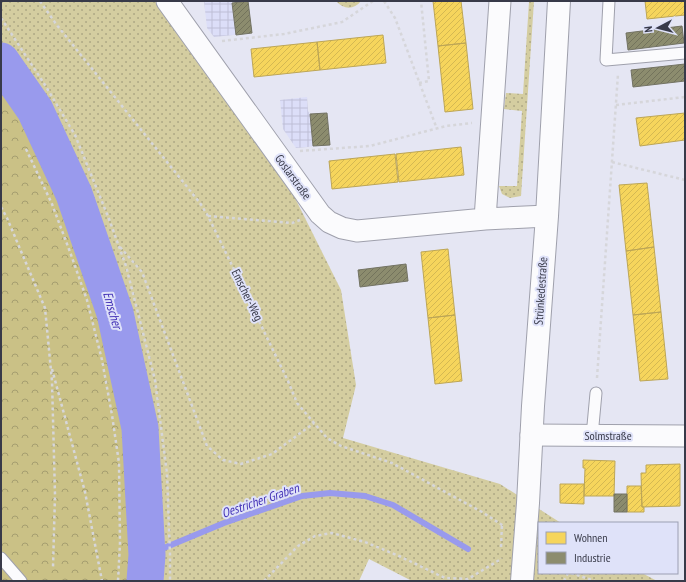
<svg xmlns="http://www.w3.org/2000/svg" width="686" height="582" viewBox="0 0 686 582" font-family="'PT Sans Narrow',sans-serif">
<defs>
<pattern id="industrial-grid" width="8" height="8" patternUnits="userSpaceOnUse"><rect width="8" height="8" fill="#dcdef8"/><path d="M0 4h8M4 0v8" fill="none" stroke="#bebfd6"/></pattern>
<pattern id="grass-dots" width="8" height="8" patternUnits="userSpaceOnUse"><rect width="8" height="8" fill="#d4cda0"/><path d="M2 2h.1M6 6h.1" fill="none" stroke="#ada784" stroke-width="1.8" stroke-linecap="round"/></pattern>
<pattern id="forest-crowns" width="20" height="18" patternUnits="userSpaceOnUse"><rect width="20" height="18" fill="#cac186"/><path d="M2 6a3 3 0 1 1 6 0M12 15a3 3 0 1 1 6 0" fill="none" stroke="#a59e70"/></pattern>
<pattern id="homes-hatch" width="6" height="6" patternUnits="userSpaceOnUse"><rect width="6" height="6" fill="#f6d55c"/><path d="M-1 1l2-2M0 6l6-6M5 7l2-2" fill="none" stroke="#d4b852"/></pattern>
<pattern id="industry-hatch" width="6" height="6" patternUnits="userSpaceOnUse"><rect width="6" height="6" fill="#8c8c6e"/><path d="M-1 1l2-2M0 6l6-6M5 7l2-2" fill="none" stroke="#73735c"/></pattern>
</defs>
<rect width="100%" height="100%" fill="#e5e6f3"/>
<path fill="url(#industrial-grid)" d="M204,1H231L232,3L248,1L252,33L214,37L207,28Z
M307,97L308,111L310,114L327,113L330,145L296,148L283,129L280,100Z"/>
<path fill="url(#grass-dots)" d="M1,1H157L294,196L341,290L356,385L343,438L500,484L561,523H539V573H642L657,581H412L369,559L359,581H146L147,555L140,428L115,313L74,194L34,110L1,61Z
M336,1H361C354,10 344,10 336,1Z
M514,1H534L521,196L510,198L502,194L499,186H517L522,111L504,109L506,93L523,94L529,2Z"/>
<path fill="url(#forest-crowns)" d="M1,61L35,110L74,194L115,313L140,428L147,555L146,581H1Z"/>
<path fill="url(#homes-hatch)" stroke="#bda656" d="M433,1H461L466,43L438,46Z
M645,1H685V15L647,19Z
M383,35L386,63L320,70L317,42Z
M317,42L320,70L254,77L251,49Z
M466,43L473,109L445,112L438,46Z
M685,113V140L640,146L636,118Z
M461,147L464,175L399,182L396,154Z
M395,154L398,182L332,189L329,161Z
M647,183L654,247L626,251L619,185Z
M654,247L661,312L633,315L626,251Z
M448,249L455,315L428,318L421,252Z
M661,312L668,379L640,381L633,315Z
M455,315L462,381L435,384L428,318Z
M583,460L615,461L614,496H584L585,468H583Z
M680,464V506L642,507L641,473H646V465Z
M560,484H584V504L560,503Z
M627,486H641L642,507H644V512H627Z"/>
<path fill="url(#industry-hatch)" stroke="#737363" d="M248,1L252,33L236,35L232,3Z
M682,26L684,43L628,50L626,33Z
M685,64V81L633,87L631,70Z
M327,113L330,145L313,146L310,114Z
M406,264L408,281L360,287L358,270Z
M614,494H627V512H614Z"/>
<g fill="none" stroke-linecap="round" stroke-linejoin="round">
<path stroke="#999aed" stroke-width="6" d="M147,555L224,523L302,496L330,493L365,496L393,505L468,549"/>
<path stroke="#999aed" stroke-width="37" d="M1,61L35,110L74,194L115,313L140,428L147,555L145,581"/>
<defs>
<path id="service" d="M609,1L606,60L685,53
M592,436L596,393
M1,558L21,581"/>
<path id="minor" d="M167,1L320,214L329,222L342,228L357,231L485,219L547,216
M485,219L500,1
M531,435L685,436"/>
<path id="secondary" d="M522,581L528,503L533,406L547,216L559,1"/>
</defs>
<use href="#service" stroke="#9fa0ac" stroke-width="13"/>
<use href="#minor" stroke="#9fa0ac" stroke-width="23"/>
<use href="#secondary" stroke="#9fa0ac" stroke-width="24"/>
<path stroke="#d6d6da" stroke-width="2.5" stroke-dasharray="3 3" stroke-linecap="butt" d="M40,1L56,24L200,203L208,216L288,381L297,403L314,423L327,438L341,446L392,463L482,512L502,525L505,526
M384,1L395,18L437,129
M1,18L45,85L75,135L109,219L126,266L155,380L167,474L170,555V581
M222,41L284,34L342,22L373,1
M419,83L429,81L421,1
M616,105L685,97
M26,149L52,204L70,252L87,300L102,360L112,415L119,463L120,543L118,581
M300,151L370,146L446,126L472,123
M612,162L685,180
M1,207L7,218L45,308L52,381L55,495L53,568
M208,216L292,223L300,220
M120,247L142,272L207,446L223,460L241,464L272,454L314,423
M52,369L85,492L102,581
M597,378L618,74
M501,547L502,525
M571,573L595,581
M264,581L298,546L315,536L332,533L365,542L399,556L445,578L468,579L501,559V558
M564,581L568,573"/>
<use href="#service" stroke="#fbfbfd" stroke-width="11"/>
<use href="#minor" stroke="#fbfbfd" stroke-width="21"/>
<use href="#secondary" stroke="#fbfbfd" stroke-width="22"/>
</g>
<g text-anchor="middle" stroke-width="4" stroke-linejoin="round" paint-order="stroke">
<g font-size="12" fill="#383a49" stroke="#dfe2f9">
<text transform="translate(293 177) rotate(54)" y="4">Goslarstraße</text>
<text transform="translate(541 291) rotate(-86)" y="4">Strünkedestraße</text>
<text transform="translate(247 295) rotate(64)" y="4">Emscher-Weg</text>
<text x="608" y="440">Solmstraße</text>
</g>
<g font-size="13" font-style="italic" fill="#4433b6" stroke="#dfe2f9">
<text transform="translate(113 310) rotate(74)" y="5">Emscher</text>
<text transform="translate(260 500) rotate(-19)" y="5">Oestricher Graben</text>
</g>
</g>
<rect width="686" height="582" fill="none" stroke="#383a49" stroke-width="4"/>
<rect x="538" y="522" width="140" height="52" fill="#dfe2f9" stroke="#9c9fb3"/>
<rect x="546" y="532" width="20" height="12" fill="#f6d55c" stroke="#9c9fb3"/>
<text x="574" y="542" font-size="12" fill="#383a49">Wohnen</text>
<rect x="546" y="552" width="20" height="12" fill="#8c8c6e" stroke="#9c9fb3"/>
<text x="574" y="562" font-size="12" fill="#383a49">Industrie</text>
<g transform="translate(658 28) rotate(263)" stroke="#dfe2f9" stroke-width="3" paint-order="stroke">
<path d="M0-3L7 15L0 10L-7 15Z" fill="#383a49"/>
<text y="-6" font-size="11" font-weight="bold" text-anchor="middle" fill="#383a49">N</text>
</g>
</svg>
